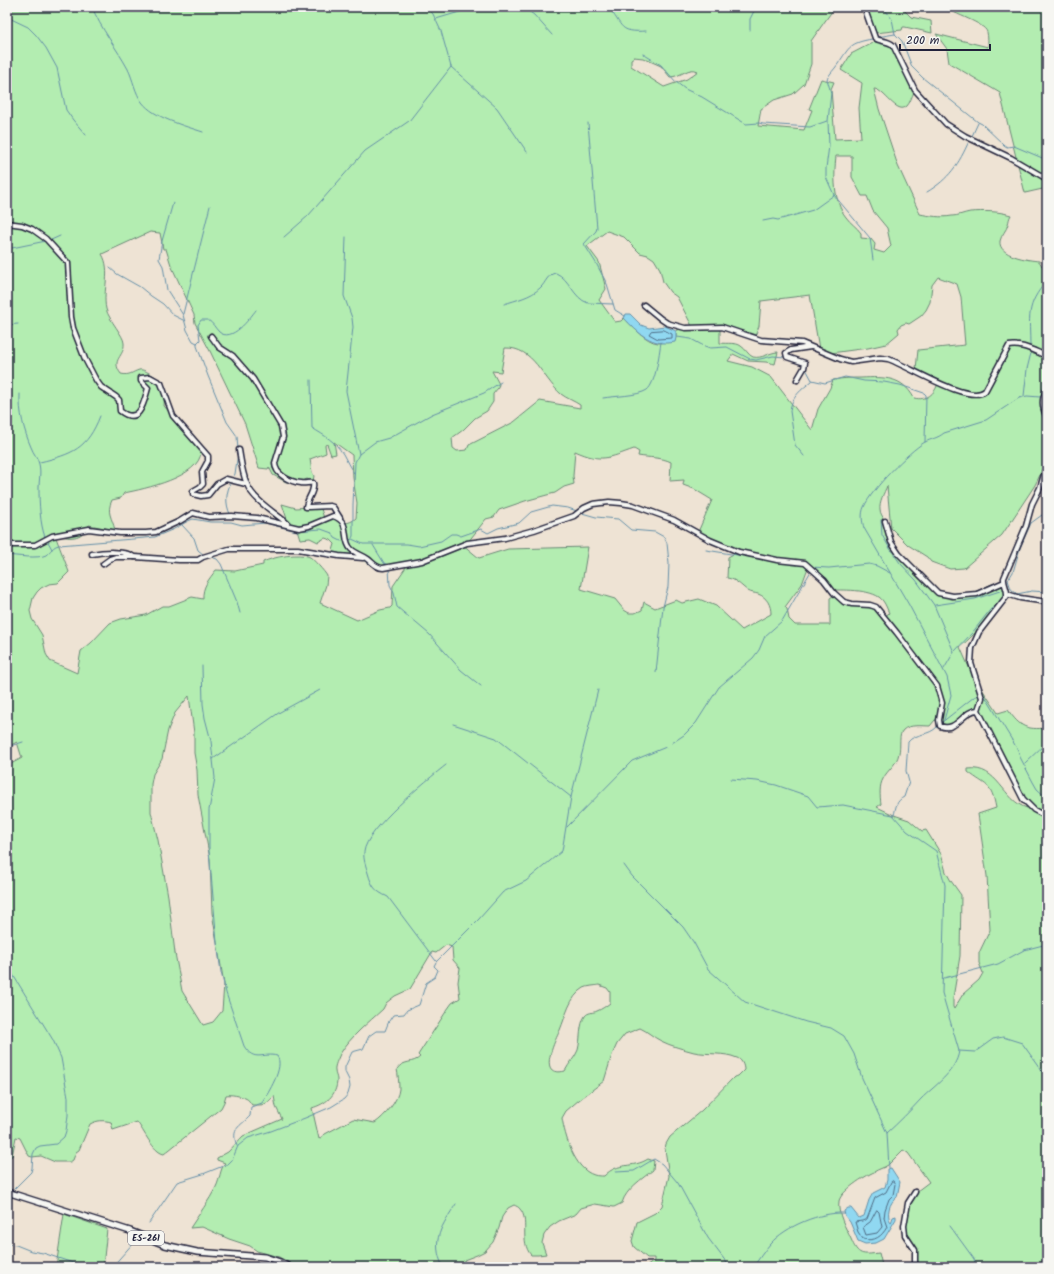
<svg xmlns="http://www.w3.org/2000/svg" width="1054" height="1274" viewBox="0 0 1054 1274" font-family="Kalam,sans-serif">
<rect width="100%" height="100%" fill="#eee3d4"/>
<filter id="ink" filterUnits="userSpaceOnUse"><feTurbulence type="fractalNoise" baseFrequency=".025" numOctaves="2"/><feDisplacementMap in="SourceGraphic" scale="8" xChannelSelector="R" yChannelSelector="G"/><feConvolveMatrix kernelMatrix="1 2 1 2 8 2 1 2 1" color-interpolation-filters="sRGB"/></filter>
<g filter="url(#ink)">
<path fill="#b3edb1" stroke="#6a8876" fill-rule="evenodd" d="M7,7H835L811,41V64L804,84L793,94L774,100L761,109L758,126L804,130L812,110L809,109L821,79L834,82L831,89L835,139L861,138L859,108L862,83L841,70L851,54L874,42H887L894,44L905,69L911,88L914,92C912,96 910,103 907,106C897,116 884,89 874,89L879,109L898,166L920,214C930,216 941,218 952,216C958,216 964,213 970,212C984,211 998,211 1011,215C1009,218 1009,221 1008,224C1007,230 1001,235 1000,241C998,256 1028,260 1039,261L1042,266L1047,265V452L1042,471L1035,485L1002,535L964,568L950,569L931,562L927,557L908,545L891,528L887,486C884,493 879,502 880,509C880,514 883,516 884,520C887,529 885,535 890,544C897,555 928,592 939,594C953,597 966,595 979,590C987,587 992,582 1001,583L1008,595C993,614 978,632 960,647L972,674L998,713L1008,710C1020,727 1026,730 1047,728V1267H919L915,1247L907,1235L906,1225L907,1211L913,1194L929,1182L908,1153L903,1150C898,1155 893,1160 888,1165C884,1168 878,1169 874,1172C865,1176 841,1191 839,1201C837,1214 846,1228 851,1239C858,1256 862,1255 879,1253L882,1265L890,1267H646L654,1261V1258H647L634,1247L632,1241L637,1222L655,1213L662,1206L669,1176L665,1149L666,1144L670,1137L702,1110L734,1077L738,1076L744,1070C744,1065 741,1059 737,1058C724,1052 708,1055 694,1052C683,1049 671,1046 661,1041C653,1037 647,1031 640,1028L625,1034L617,1044L612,1055L604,1081L579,1100L566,1111L562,1118C565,1136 574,1169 594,1175C597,1176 601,1176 604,1176C619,1161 632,1169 648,1159L654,1161L653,1170C642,1179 626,1189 622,1203L614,1207L595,1204L581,1208L576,1214L559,1221L550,1227L544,1235L542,1243L546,1254L538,1255H531C519,1241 530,1220 520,1209C519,1207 516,1206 514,1205L508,1208L502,1217L499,1228L493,1242L485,1251L477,1255L464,1260L465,1267H296L279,1257L257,1251L250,1246L229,1239L209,1230L202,1227L190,1228C199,1214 209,1201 216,1187C220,1179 220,1169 225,1163L217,1160V1158L228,1152L243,1136L282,1119L276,1107L274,1096C265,1106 264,1105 252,1105C250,1103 249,1099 245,1098C241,1096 230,1094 226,1095L224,1102L221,1108L164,1154C153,1152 144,1131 137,1122L113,1130L111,1122C103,1120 98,1120 90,1124L79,1150L76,1152L73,1160L70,1162H55L41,1156L32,1157L29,1156L20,1138L16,1137L12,1156L7,1158V766L22,758L17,742L7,747ZM634,57L643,58L661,66L670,77C681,77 689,66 698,71L687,79L664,87L631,66V59ZM836,156H852V177L862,196H867L873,211L887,228L891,246L884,253L874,250L875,244L871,239L861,238V233C857,227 850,223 846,217C833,201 834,176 836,156ZM607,231L624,237L640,253L648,255L654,259L660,269L663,282L670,292L677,297L692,326L687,325L676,331V338C670,341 664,343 658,343C646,342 631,325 624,318L621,321L615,322L599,300L606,289L599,262L587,246ZM150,232L160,233L163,249H166L171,265L194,315L195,323L210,351L245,424L259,468L268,469L269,467L273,475L286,482L298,483L307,479L313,481L314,476L312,472L310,459L326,453L325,445L327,444L331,455L336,454L334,442L352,455L353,478L357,503L356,518C346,527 340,521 329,516L324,518L320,506L296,508L282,504L288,522L296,526L300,539L310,538L318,542L325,538L331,540L335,544L332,554L338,558L361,559L377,569L403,566L406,567L393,586L392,606L390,608L380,610L357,620L320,603L326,585L327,576C325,572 312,558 310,557C299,552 273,557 263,562V565L235,571L216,570C209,579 202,587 203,599L192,597L169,606H162L146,615L121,619L110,623L91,643L81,651L77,673L50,661L46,654L42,635L32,619L30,611L33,598L37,592L41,588L49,584L58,583L69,572L55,535C70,538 80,541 89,525L115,530C112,517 106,513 112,500L121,498L124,493C144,489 200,477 201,452L204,451L164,406C165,392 164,381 151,374C147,372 143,369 139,370C132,372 130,376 121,374C110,359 125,357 124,343C124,336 109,320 106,309C102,290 112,271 102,254ZM938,277L957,284L961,297L965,345L918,350L916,369L938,383C935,394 926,401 914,398C902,376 884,377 861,378C851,378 843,378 833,380L830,388L818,409L812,430L771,377L752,367L728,361L733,354L748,361L766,362L775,364L778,352C770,352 762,359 753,357C748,355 746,349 741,346C736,342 727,344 720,343V325L753,337L755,336L759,326L761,301L810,295L819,349L831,353L868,348L886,344L899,333L898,329L901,325L906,323L909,324L921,316L926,310L930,302L932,285ZM505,348C534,347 542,378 561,394C566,398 574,401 580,405V408L540,401L514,422L469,445L467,450L457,451L453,448L452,438L463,430L475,418L487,411L493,402V394L498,388L499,384L492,371L501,372ZM634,449L639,452L638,456C649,458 661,457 671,462L670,481L684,480L683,485L694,489L712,500L698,532L737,552L728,557L727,578C736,579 741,586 748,591C751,593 755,593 758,594C767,597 771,605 771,614L742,630L716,606L699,599L682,603L676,600L655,608L644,602L642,610L635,613H629L624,610L615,599L581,589L588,547L508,549L479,558L462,544L468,542L486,519L494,517L499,510L525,501L547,495L555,493L564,487L574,484L573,476L575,451C602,463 608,458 634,449ZM809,565L815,569L831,590C845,590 875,589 883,601C886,605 887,609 889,613L883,618L877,610L863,606L848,603L833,596L830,598V625H795L789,619L787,609L785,607L802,584ZM189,696L194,733V753L197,770L198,795L210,859L212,913L224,984L222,1011L213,1022L203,1025L182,991L175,953L168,896L158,840L151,812V784L153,774L162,759L168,730L175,713ZM975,710L1027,808C1003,801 998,765 968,769V772C987,787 991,782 996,808L978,814L987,876L990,930L979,953V963L983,973L979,980L963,994L954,1009L953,1007V998L960,956L961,895L951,881L946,872L941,854L926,830L922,831L909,820L894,815L877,807L881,804C880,796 879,786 883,779C887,770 897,765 899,753C901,746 898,735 903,730C909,724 923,726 930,726L935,720L951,727C964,725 963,715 975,710ZM446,945L452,947L453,960L460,968L458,982L460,998L452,1003L447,1010L418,1055L420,1057C413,1064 403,1060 397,1069C398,1075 399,1082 399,1089C398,1101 385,1116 375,1123L353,1119L325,1134L319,1139L312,1108C325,1104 337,1096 337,1080C337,1077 335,1074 335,1071C334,1066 338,1059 340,1054C351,1036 368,1023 383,1009L386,1003L395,996L410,989L432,952L436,953ZM599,985L607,988L610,992V1003C606,1006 602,1009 597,1011C593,1013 588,1012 585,1016C579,1025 581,1039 578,1050C575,1058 569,1063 565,1071C536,1078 555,1041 560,1030C566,1016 569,997 584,988C588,986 594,986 599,985Z
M863,7H901L911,17L931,21L932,33L905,27H903L902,30L875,33Z
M944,7H1047V188L1025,193L1000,93L949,63L947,49L936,34L988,47C988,43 988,36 987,32C984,23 954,14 944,7Z
M64,1214L107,1229L103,1267H56Z"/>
<path fill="#90d8f1" stroke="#648fa8" d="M626,314H630L641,325L649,328L665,326L676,331V338L675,342C652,347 638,333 624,318Z
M891,1168L900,1182L897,1197C889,1203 886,1214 891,1223L893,1217L896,1216V1219L884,1239L876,1243L865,1244L858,1241L850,1222L845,1216L844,1211L848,1208H851L859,1218L864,1216L869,1200L873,1193L885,1187L887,1180V1169Z"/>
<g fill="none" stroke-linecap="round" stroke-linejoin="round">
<path stroke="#4e6b84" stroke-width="1" d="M664,330L672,334V338L658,339L649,334L651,331Z
M893,1181L895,1184L893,1195L889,1199L885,1210L884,1218L887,1227C882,1236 875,1242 863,1239L858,1232L855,1222L862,1221L867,1219L875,1198L886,1192L891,1182Z
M877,1210L879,1212L882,1227L877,1233L866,1235L863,1227L870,1222Z"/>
<path stroke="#648fa8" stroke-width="1" d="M92,7C101,29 116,47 128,69C133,79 135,93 142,102C154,118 185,126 203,132
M427,7L433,14L441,31L451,67L497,108L527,152
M523,7L534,15L552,35
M608,7C624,26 618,33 646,31
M883,7L892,19L895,34L902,41L912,67L923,78L978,122L982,124L1004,145L1007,147L1014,146L1047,160
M7,17L28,27L36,35L46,48L57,68L66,110L73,120L86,135
M436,19L476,7
M750,30V19L756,7
M877,37L895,34
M872,39C850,43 850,46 838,64C834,70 830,73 827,79L831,93L828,121L829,146L826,168V177L834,195L870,238L873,260
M643,54L661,65L676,82L685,89L702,97L746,124L759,123L763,124L810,127L827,121
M588,123L597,228L596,231L584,244L596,263L607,284L615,310L625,316
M972,136L978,123
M927,192C949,179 959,164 969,141
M173,203L162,241L159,259L163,266L167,290L183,315L187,330L193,341L197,343
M763,221L773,219L778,220L813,210L834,195
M284,237L308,216L365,151L409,121L451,67
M346,237L344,296L352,318L353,327L346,391L359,454L355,462L353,505V536L352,538
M49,241L60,236
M7,249L46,241
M110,268L117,274L140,287L151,296L163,304L173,315L185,321
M504,304C516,300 531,297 540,288C546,283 547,274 556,273C570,279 573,298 588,303L613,304
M183,314L210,206
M7,325L18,324
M677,337L691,339L702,345L710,348L727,347L750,359L756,360L773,356L785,357
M1030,347C1030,317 1025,305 1047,281
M791,360L800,363
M806,369L812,380
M311,380L312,428C325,436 335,441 343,454C347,461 349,467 354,473
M812,380L825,383L845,377L850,378L864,381L884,382L900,385L924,393L926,395L925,442
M20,394C19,412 24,431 31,447C33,453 38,458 39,464C41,472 39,480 39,488C39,502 40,524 45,537
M1024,396L1027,369L1031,353
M603,398C614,396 638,396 647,390C656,383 659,354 661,342
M1046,398H1047
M238,450L237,436L227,422L208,376L197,346V343L200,340L198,325L201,320H208C213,323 215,328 219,332C232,343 249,319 256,310
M359,454L375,442L389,438L432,414L484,393L501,382
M804,456L795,445L790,411C791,397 802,389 812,381
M40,462C73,454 87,449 100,416
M232,479L235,474L238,453
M582,513L596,517L618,519L631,530L655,532L664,537L667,543L669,563L668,587L663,607L656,672
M230,514C225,503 226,493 231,482
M1047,515H1042L1031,523L1020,548L1013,572L1008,580L1011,589L1017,594L1032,591L1047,592
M881,520L882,535L889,547L900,563L916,580L934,605L954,652
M182,525L194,538L198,550L204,555
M47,540L52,549
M349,540L352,539L363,544H407L419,546L441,541L451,534H456L461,536L481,529L488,533L498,528L519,523L531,512L552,506L568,508L577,511
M373,545L384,563L388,565
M706,550L769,560
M7,555C16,556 39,559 46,555C51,551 53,546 59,545L145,538L155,537L174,529L188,521L193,519L210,522H231L242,525L265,523L297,531L321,529L332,533L335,538L341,541L346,540
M211,557L217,559L221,564L237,602L240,613
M788,563L806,566
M811,567L829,568L869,564L877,566L890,573
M389,568L390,585L394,593L397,607L429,634L461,670L481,686
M935,605L975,599L1003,590
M202,666L203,704L205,718L211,741L215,778L209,810V851L217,943L221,972L226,993L244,1046C254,1063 263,1052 277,1056C285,1067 268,1093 262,1103L251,1107L250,1116C240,1127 230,1128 237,1146
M944,669L954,652L972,633L990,610L1000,602L1005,595
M985,696L1018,750L1020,757L1033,782L1037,789L1047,798
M944,720L951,695L947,677L909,605L864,528C862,521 861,514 864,507C872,489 908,452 925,442C931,439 938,438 944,433L986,420L1019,398L1027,396L1040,397
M941,723L974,697L979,695
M453,724L496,738L571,797
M672,743L684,735L696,723L719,687L753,658L759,650L765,636L782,621L811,571
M7,747L23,742
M213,759L280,712L320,690
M1025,763L1044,745L1047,744
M731,779L757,781L776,785L808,796L817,807L843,805L893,815L907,831L936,851L945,885L942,993L959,1051C956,1072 934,1086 921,1099C910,1111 899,1122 887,1133
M894,815C896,807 896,801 904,797L909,782L906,771L908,742C915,733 929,736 937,727
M567,827L632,761L666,747
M624,865L632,876L683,927L694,943L708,969L745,1002L806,1022L831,1028L844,1036L854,1054L862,1078L887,1133L889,1168
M436,961L388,897C375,891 372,887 368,873C366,866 363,859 364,852C366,829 427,780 446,765
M7,965L53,1040L61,1058L68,1097V1115L66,1131L64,1137L56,1144L40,1146L36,1148L33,1154L32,1168L31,1172L14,1189
M944,978L998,964L1024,950L1047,944
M959,1051L975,1052L993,1039L1003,1037L1022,1043L1047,1078
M616,1172L634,1171L654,1159L662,1164L678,1183L708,1238L730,1267
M149,1223L177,1182L203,1174L228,1164L232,1160L238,1146L248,1138L271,1131L305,1118L331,1107L344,1099L348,1094L350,1087L349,1080L345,1072V1067L352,1052L363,1049L369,1036L376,1031H385L389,1021L393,1015L404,1014L407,1010L419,1005L426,983L435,977L438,970L434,966L436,962L479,919L503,892L526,881L562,851L571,797L598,690
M950,1226L974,1259L976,1267
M7,1237L11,1197
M7,1244L16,1245L31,1251L43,1253L85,1267
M112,1267L135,1241
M443,1267C430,1240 442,1226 456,1204
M753,1267C759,1259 764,1251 770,1244C786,1226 820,1212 844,1213"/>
<defs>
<path id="minor" d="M864,7L875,38C880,42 887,40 893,45L915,90L946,124L965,136L1011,158L1047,179
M7,223L22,225L32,229L46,239L68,263L71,317L73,328L85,359L96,380L101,387L116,397L119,400L120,411C140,426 144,402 148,388L141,381V378L150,377L161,383L173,416L208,456V461L202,472L203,484L200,487L193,491V494L201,496L208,495L217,484L226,479L246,484
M644,305L661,319L667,323L685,328L722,327L761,340L802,343L840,359L851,362L880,358L888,359C907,365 969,405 985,391L1009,346C1021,343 1036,352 1047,356
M211,336L219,347L233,356L253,379L281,426L283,437L275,463C275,475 291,482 301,483C305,484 309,482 313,483C315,492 307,498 306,507H309L330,506L333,507L340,518
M797,380L804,368L805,363L787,357L786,353L791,350L811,347
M1047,389C1041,399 1042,407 1047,418
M239,450C241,461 242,473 247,484C252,499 275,513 287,523
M885,521L891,542L899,554L938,593L953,596L977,594L1004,582
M7,545H35L52,536L89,529L120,533H146L156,532L180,521L193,513L209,517L232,516L257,518L299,528L309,526L333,516C352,522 341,539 351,549C356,554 363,555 368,559C373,563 376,568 383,568L422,561L467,543L505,538L534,530L574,516L584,508L593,504L609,502L621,503L633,505L674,520L710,540L739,552L777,560L805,563L824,580L834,593L844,602L852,604L870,605L876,607L897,633L937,686L942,703L939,720L940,726C957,733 963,710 978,710L1023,799L1034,810L1047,817
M92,554C102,552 127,550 134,557
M103,564L110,559L116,557H135L179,560H198L203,557L229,549H298L339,556L363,558
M1007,594L1020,598L1047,602
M978,710L982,698L971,663L972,648L979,632L1007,596C1008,589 1003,584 1004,578L1026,526L1032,504L1040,488L1047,464
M915,1192L908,1203L904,1226L905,1235L915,1250V1267"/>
<path id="major" d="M7,1192L130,1231L165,1245L197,1252L265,1257L280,1262L289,1267"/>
</defs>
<use href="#minor" stroke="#22223b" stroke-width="7"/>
<use href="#major" stroke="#22223b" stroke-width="8"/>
<use href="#minor" stroke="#f6f6f2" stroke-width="4"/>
<use href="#major" stroke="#f6f6f2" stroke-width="5"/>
</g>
</g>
<g text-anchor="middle" stroke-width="3.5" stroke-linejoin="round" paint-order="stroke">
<rect fill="#f6f6f2" stroke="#626272" stroke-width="1" x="128" y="1231" width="36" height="14" rx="3"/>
<g font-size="9" font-weight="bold" fill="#22223b">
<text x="146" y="1241">ES-261</text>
</g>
</g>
<rect width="1054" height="1274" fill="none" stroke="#f6f6f2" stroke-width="24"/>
<rect x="12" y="12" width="1030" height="1250" fill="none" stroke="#22223b" stroke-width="1.5" filter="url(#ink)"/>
<path d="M900 44v6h90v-6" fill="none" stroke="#22223b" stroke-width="2"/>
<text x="906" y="44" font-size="12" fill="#22223b" stroke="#f6f6f2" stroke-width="3" paint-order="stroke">200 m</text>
</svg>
